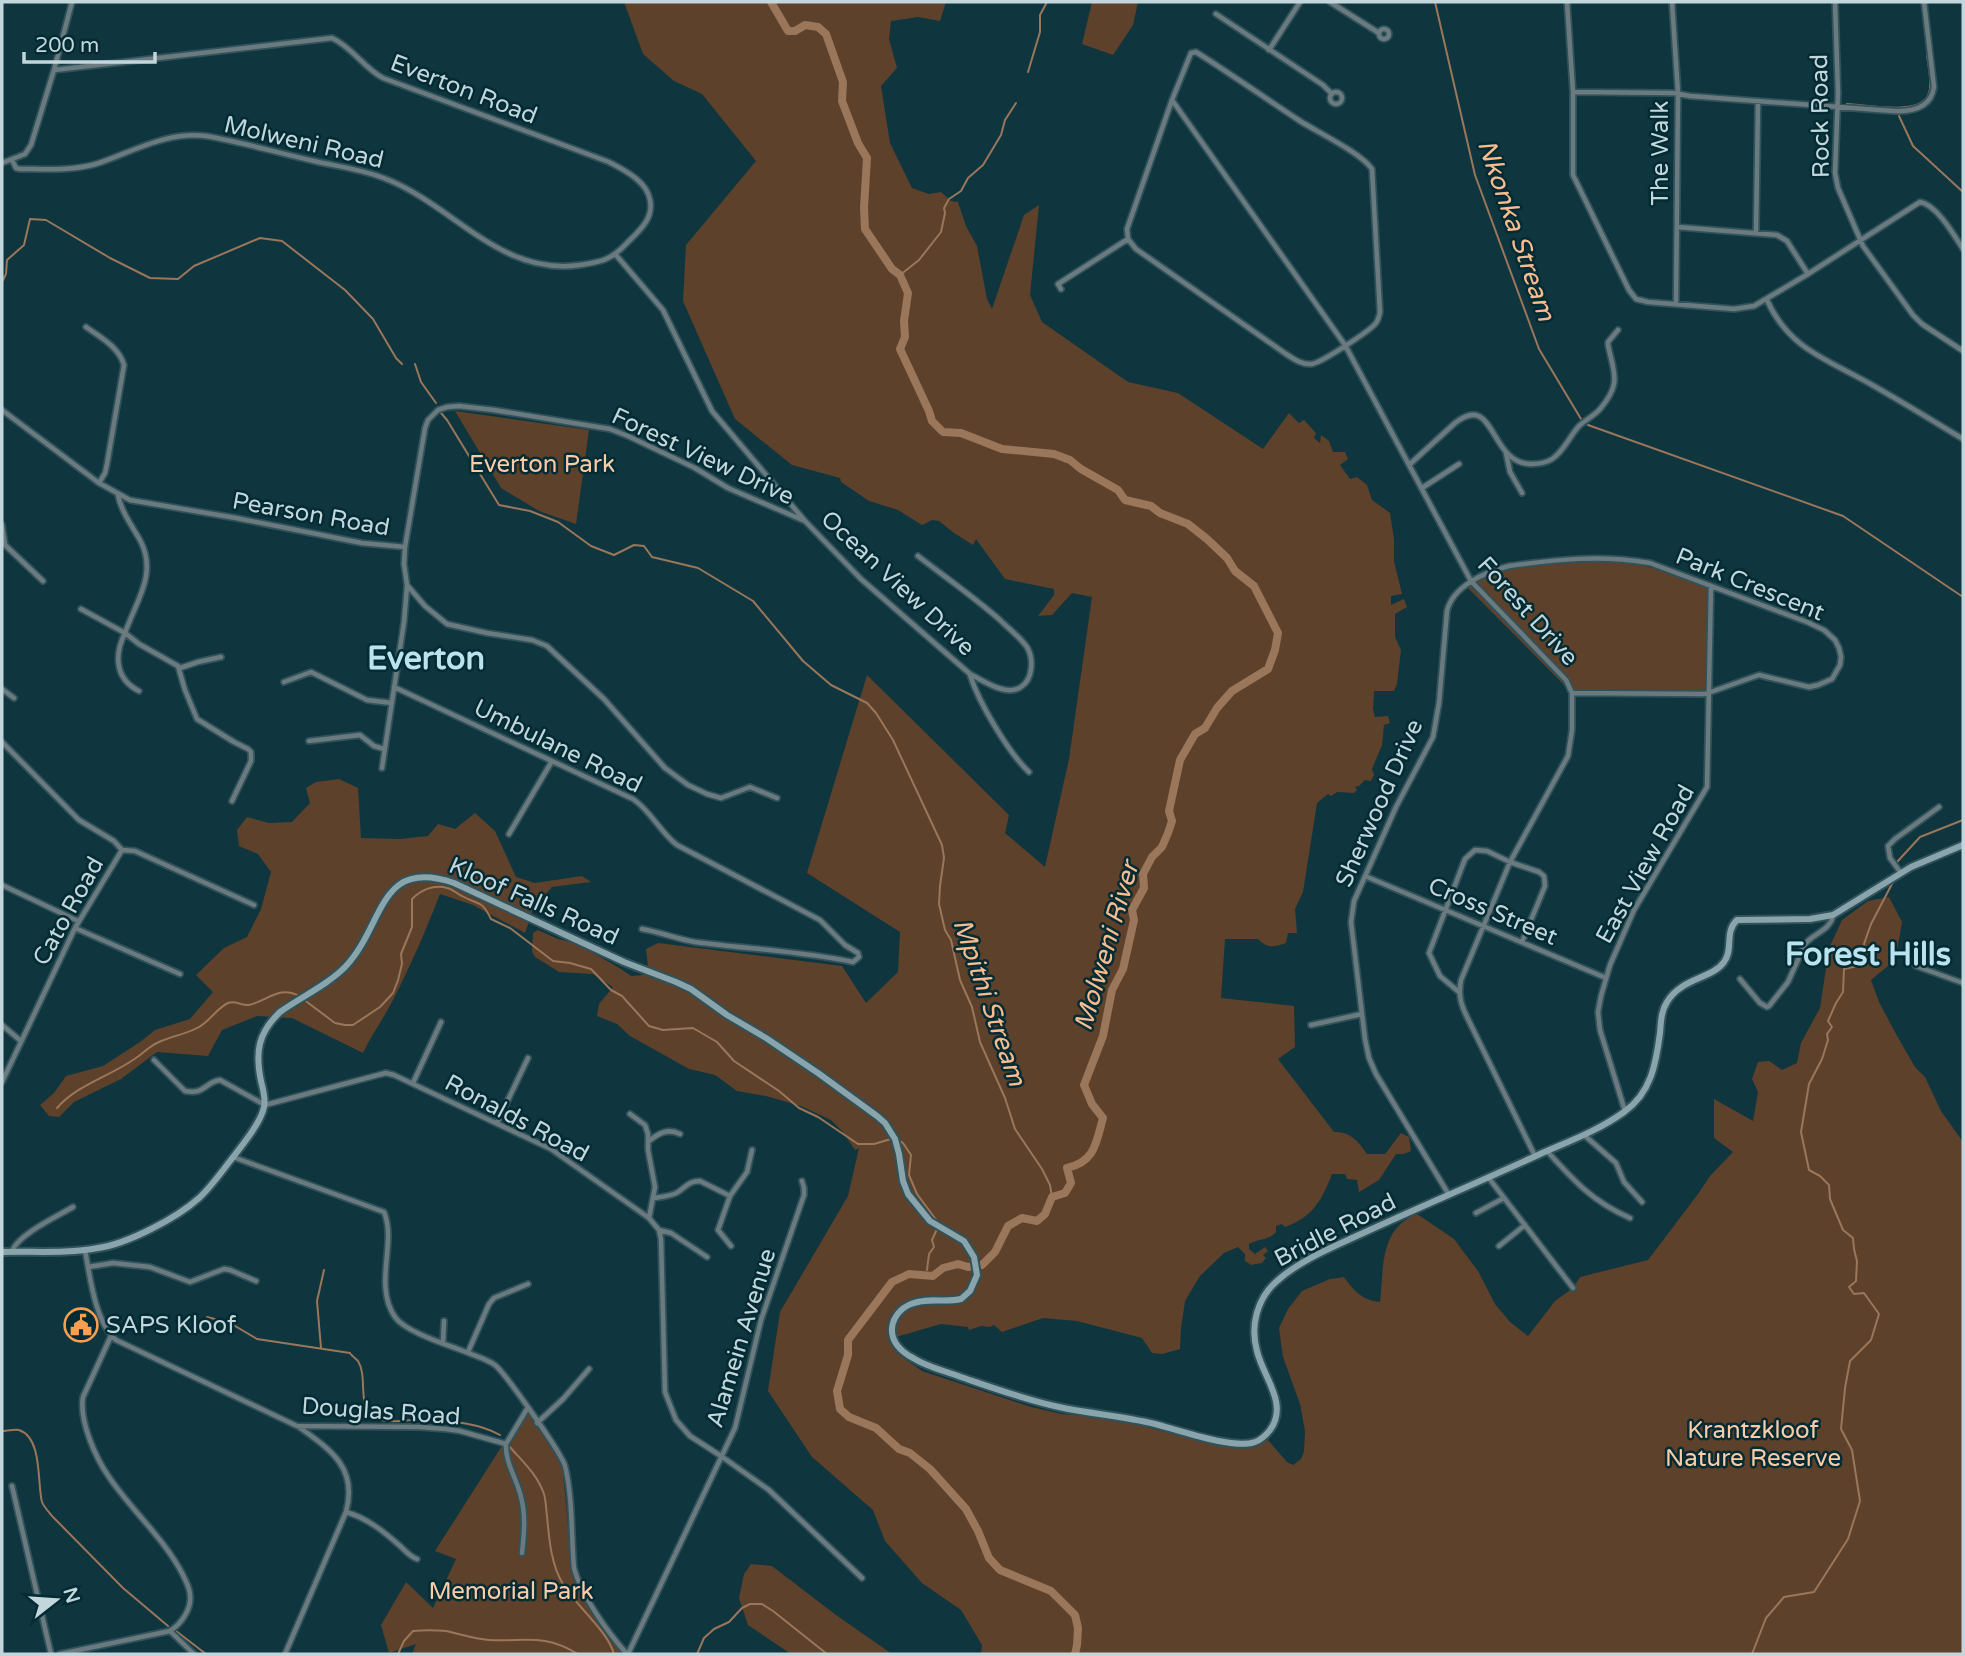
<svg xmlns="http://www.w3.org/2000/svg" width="1965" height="1656" viewBox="0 0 1965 1656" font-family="'Varela Round',sans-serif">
<rect width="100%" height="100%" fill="#0f353f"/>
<path fill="#5e412a" d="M624,2H946L940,21L918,17L891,21L889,39L897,68L881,86L890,143L912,188L929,194L941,192L951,201L958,202L966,226L977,246L987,299L992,309L1024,215L1039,205L1030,295L1042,322L1128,382L1178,393L1263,449L1289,413L1299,423L1304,420L1316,433L1314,438L1320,443L1321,435L1329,441L1333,452H1345L1348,459L1340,465L1350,479L1357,477L1367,485L1372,500L1390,513L1394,539V561L1402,594L1391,596V605L1404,599L1407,607L1395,614V637L1401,650L1397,684L1394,691H1374L1373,709L1375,717L1388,716L1390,723L1384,725L1382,745L1372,769L1374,775L1371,781L1365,780L1359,786L1355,787L1357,790L1354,793L1337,792L1331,796L1328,794L1317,803L1303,892L1295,909L1297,933H1288L1286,943C1275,947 1267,949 1258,939H1225L1221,998L1294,1006L1295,1047L1278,1059L1334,1132C1351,1132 1358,1141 1367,1154H1385L1401,1133L1409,1137L1411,1151L1404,1154H1396L1379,1180L1359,1192L1357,1180L1347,1179L1345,1174H1332C1322,1200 1313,1217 1285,1227L1282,1224L1276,1226V1232C1268,1241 1260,1238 1249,1244V1249L1255,1254L1265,1247L1268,1251L1263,1255L1266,1258L1262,1263L1251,1265L1245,1261V1254L1238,1247L1224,1253L1200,1276L1185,1301L1181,1328L1180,1349L1162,1354L1152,1353L1142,1338L1077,1321L1043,1318L1002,1332L994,1325L990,1327L981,1326L969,1330L968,1327L941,1324L889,1339L897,1353L922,1371L1031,1407L1062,1414L1115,1419L1218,1445L1256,1447L1267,1439L1287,1462L1293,1465L1301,1459L1304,1452L1305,1431L1300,1404L1283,1357L1279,1328L1288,1309L1302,1291L1330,1279L1344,1277C1354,1291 1362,1300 1380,1302C1384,1268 1379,1229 1417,1214L1454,1239L1478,1271L1495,1304L1510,1322L1528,1336L1555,1301L1573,1288L1580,1277L1648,1260L1698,1194L1710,1176L1733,1152L1714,1138V1099L1753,1121L1758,1092L1752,1079L1758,1062L1769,1061L1782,1070L1797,1063L1801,1043L1820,1008L1829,948L1842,920L1868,901L1889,897L1902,922L1897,951L1888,966L1871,980L1879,1002L1896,1034L1915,1067L1925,1077L1941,1111L1963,1142V1654H981L982,1645L961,1610L922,1583L885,1541L873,1510L812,1457L768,1391L780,1312L848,1196L859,1148L855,1150L843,1132L831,1120L801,1106L766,1096L737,1091L715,1075L689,1069L630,1036L617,1024L597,1016L599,1004L613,987L593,974L559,972L535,957L532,952L533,933L538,930L558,939L578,944L621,969L631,976L643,975L648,966L646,949L658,943L842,966L866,1003L898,972L900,932L807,873L867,675L1009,815L1005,833L1045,867L1069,759L1092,597L1072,593L1052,615L1038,616L1054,595V589L1005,579L976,539L973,545L954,533L939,521L932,520L922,525L898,510L869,501L841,482L840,478L792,465L735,419L683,301L686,245L756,161L702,94L674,81L643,54Z
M1092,2H1138L1133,25L1113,55L1082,44Z
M455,411L589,430L576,524L539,511L501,488Z
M1588,558L1628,561L1710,585L1709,691L1572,693L1466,586L1502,567Z
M339,779L358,788L361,838L400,839L428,836L438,824L455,829L475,813L495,831L516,877L535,883L582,876L591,882L552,887L534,907L525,933L473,905L440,894C426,930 411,965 393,1000C384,1018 372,1034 363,1053L292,1018L257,1016L222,1030L208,1056L157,1052L121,1079L74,1102L59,1117L49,1116L40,1105L54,1093L66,1076L103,1066L140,1042L155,1030L190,1019L213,992L196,975L224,948L247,937L261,909L271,872L258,854L239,846L237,830L247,817L269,823L292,822L310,803L306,788L316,782Z
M526,1411L562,1462L573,1578L623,1654H412L416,1644L389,1653L381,1625L406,1582L433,1608L456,1559L435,1551L500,1449Z
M751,1564L772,1566L836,1615L892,1654H791L748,1625L739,1598L744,1574Z"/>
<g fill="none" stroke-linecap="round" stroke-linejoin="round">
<path stroke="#9a765a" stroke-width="2" d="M1435,2L1475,175L1539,349L1581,419
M1028,72L1040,32V15L1047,2
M1847,104C1866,105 1922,117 1929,93C1933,82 1928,66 1927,55
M1899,116L1913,146L1963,192
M900,275L919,260L941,232L945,213L944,208L949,199L961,191L968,178L983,165L1001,135L1005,120L1016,103
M2,282L6,274L7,260L24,245L30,219L46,220L110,258L150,278L178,279L194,266L260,238L282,241L345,290L373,319L396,358L402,364
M415,364L421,382L436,403
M441,413L447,420L499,505L530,511L558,522L591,546L614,555L634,545L644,546L652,557L698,568L753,601L803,661L831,685L867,703L876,713L893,740L942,845L944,858L940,886L939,904L945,930L951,940L960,980L972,1007L980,1042L1005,1098L1015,1129L1042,1169L1050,1185L1052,1197
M1588,425L1843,516L1963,597
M1897,862L1920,837L1963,820
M303,999L335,1023L345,1025H353L380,1007L393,993L398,980L402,964L401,954L412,927V899C421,890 434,884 447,888C453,889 457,894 462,896C480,906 481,899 491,919L510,928L553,961L570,963L591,969L611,990L622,996L649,1026L663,1030L693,1028L717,1042L734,1061L779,1091L799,1108L818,1117L858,1144H874L891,1139
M57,1108C77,1085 108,1077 133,1060C143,1054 149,1046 159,1042C172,1036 187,1034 199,1027C210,1021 217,1008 228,1003C236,1000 241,1006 249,1005C267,1001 280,985 299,996
M897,1139L903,1143L911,1155L909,1175L917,1194L937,1221V1223
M927,1270L929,1254L934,1247L932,1240L937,1229
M207,1317L230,1323L257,1339L350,1353C350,1354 357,1360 358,1361C368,1377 357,1405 373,1417C384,1425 412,1419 426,1419C450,1421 479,1423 500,1435
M321,1348L317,1301L324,1270
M2,1431C6,1431 14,1429 19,1430C43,1438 37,1484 42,1502C44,1507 48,1511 52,1516L123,1588L168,1626
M509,1446C523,1462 537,1474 544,1494C546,1501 546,1509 547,1516C549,1538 551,1565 563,1584C577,1607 607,1630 614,1654
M176,1631L206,1654
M398,1654L404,1641L413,1631C424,1630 435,1630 446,1631C460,1634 474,1639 489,1640C525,1642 543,1633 578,1654
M697,1654L704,1638L714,1629L729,1622L742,1608L750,1604H762L773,1611L827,1654
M1752,1654L1766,1618L1784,1597L1814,1592L1848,1539L1860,1501L1852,1450L1841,1429L1845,1388L1850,1361L1871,1340L1879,1314L1864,1293L1854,1294L1849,1287L1856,1281L1857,1261L1854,1249L1853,1238L1843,1230L1830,1199L1829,1185L1820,1176L1809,1170L1801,1132L1809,1084L1822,1059L1828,1040L1827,1034L1832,1027L1828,1021L1836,1003L1843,992L1844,969L1862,965L1866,960L1864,944L1871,924L1893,882"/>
<path stroke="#9a765a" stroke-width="8" d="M771,2L788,31H795L805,25L818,27L826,34L843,82L842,101L858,143L867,158L864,208L865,229L892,269L900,275L908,293L904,321L905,337L900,349L929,411L932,421L943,432L961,433L1002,449L1054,454L1070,460L1081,469L1118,490L1125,500L1151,506L1160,513L1188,524L1207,539L1227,558L1235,571L1254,586L1278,633L1275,650L1268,669L1232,691L1217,708L1205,728L1195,734L1180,760L1169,811L1172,821L1168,833L1162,847L1152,857L1143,874L1144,888L1132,910L1134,920L1123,969L1112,990L1103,1036L1084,1085L1092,1104L1103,1118C1096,1143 1095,1162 1067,1168L1071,1183L1065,1193L1052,1197L1045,1214L1037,1221L1022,1218L1008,1226L995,1252L982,1265L968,1267L958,1264L943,1268L933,1276L909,1274L892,1282L848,1340V1355L837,1391L840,1409L849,1417L876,1428L899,1449L910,1453L930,1469L966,1509L978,1531L989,1558L1000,1570L1051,1591L1075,1615L1078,1628L1077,1645L1075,1654"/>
<defs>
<path id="minor" d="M1330,2L1379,33
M1567,2L1573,92V175L1629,290L1636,299L1648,302L1734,309L1754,306L1808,274L1920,202C1937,205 1954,235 1963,249
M1672,2L1678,93L1676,304
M1835,2L1838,93L1835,173L1838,188L1863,246L1913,315L1922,324L1963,351
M1216,14L1323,85L1332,94
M1379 34a5 5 0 1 1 10 0a5 5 0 1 1-10 0Z
M1269,50L1300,2
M1573,92L1674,93L1690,96L1893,111C1912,112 1931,108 1934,87L1924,2
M1330 98a6 6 0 1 1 12 0a6 6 0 1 1-12 0Z
M1172,100L1127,229L1128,239L1136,249L1286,354C1294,359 1302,365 1311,364C1320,364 1371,330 1376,323C1379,319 1379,316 1380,312L1372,169C1361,153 1319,133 1300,121C1265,98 1231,74 1196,52L1191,53L1172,100L1345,345L1471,581L1566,680L1572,693V730L1568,756L1510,862L1461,980C1458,996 1461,1005 1468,1019L1535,1156
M12,160L16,168L20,169C45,169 75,171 99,163C134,151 168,131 206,136C242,142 278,153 314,161C340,167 366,170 391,181C456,209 502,276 580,265C601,262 611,260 626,244C639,231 654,219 650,200C647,181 624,170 609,162L383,78C364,68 352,47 332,38L54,70
M2,163L25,154L31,145L54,70L72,2
M1677,227L1777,235L1787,241L1808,274
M1756,233L1758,101
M616,255L663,310L712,411L805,521L861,579L970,674C984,681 1006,697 1021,687C1033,679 1034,659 1027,647C1020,637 1009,629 1000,620C974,597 945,577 918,556
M1061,289L1058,284L1128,239
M1767,300C1790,351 1830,360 1874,386C1904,403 1933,421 1963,439
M86,327C100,337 119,347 124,365L107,464L105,473L99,483
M2,410L99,483L130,500L236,518L362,543L405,547L404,564L407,585L425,606L447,624L487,633L532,640L547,646L604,699L665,768L688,785L707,794L721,798L750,787L777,798
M1506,453L1510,472L1522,493
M1409,465L1455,423C1496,391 1488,463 1531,464C1539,464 1546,463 1552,459C1564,451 1569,437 1579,426C1585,420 1594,416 1600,409C1622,383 1614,374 1608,345V342L1618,330
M1422,488L1459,464
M118,495C121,511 132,526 140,540C158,574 136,601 125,633L139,644L178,666L185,690L197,719L234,742L248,749L251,752V761L232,801
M2,525L5,545L43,581
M405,547L425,428L428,420L438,410L447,407L459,406L494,410L610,429L628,436L695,468L728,488L805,521
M81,609L125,633C114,655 115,679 139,691
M180,668L198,662L221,657
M970,675C979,703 1008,752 1029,772
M284,682L311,672L367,700L392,703
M394,687L633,799C651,811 660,832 677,845L820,920L845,945L858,953L859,957L853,962C801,951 747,949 695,942C677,939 660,932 642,929
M2,689L14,698
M309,741L360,735L374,746L384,749
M2,742L79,820L114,841L122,850
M382,768L404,622L407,586
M509,834L552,761
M1901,873L1890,858L1888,846L1895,839L1939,807
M1365,876L1606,978
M2,885L78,921
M75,928L180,974
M1912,956V961L1916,966L1963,983
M1740,979L1760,1003L1767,1007L1769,1006L1788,982L1805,944C1814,933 1831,930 1833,915
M1459,992L1440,976L1429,953L1465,859L1475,850L1487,851L1510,862L1539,872L1544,876L1545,886L1522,942
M2,1025L21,1041
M1311,1025L1362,1014
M154,1060L185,1091C205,1095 205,1082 220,1080L265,1105L378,1075L386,1073L394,1075L551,1149L649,1218L659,1230L661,1239L665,1392L676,1420L690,1436L721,1456L769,1490L862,1578
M2,1082L75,928L122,850L135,851L254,905
M413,1083L441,1022
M1625,1111L1600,1030L1598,1012L1601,996L1610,965L1634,910L1707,787L1711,586
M630,1114L645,1125L648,1134V1150L655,1187L649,1218
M497,1123L528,1058
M1584,1135L1616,1163L1624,1182L1642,1202
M649,1141C659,1133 668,1128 680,1134
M1547,1151C1574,1181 1593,1202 1630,1218
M233,1157L384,1212C397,1243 373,1285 395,1317C406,1333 452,1346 471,1354C479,1357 488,1360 495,1365C506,1374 562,1454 565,1466C573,1499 571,1535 574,1568C581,1595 608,1633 627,1654
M1488,1177L1573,1288
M1449,1195L1376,1074L1369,1058L1365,1039L1351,922L1354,901L1396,807L1433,737L1439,703L1447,611C1453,586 1485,572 1509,566C1558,559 1600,555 1650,563L1807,622L1824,630L1835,640L1839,648L1841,657L1840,665L1832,679L1818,685L1809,687L1759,675L1705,694L1572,693
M654,1198C662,1197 672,1196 678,1192C687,1186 689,1181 700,1181L730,1196
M1476,1213L1504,1198
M659,1230L671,1233L707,1257
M731,1246L718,1230L730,1196L747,1172L752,1150
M1499,1246L1525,1225
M85,1250C90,1277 95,1322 116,1340L297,1426L419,1427L446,1429L460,1431L506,1444L527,1409
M12,1251C19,1234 56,1217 73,1207
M88,1267L113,1263L150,1267L190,1282L224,1269L230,1270L256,1281
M443,1342L444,1321
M468,1352L489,1304L494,1298L528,1284
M537,1423L563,1399L589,1369
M506,1444C505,1463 517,1479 521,1497C526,1516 524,1534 522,1553
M12,1486L51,1654
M346,1512C367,1518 383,1531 399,1545C406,1551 409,1556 417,1559
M170,1631L194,1654
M60,1654L170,1631C181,1624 192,1609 190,1595C190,1588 186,1582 183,1575C164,1538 132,1511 109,1477C95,1457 79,1420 83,1397L111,1336
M285,1654L346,1512C358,1468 331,1450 299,1427
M628,1654L735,1428L761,1320L804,1195V1188L802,1181"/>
<path id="secondary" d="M2,1252C33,1251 67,1254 98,1248C127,1244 177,1218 199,1198C210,1188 220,1174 230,1161C240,1148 261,1123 264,1107C266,1099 263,1089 261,1081C255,1052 258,1033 280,1012C301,997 329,984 346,966C385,924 378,857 454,883L624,962L676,982L691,989L727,1015L766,1038L818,1073L877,1116L885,1123L895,1139L899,1154L903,1181L908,1194L930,1221L964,1241L974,1257L977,1275L970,1291L961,1299C945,1303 927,1297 911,1304C901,1308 893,1317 892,1328C891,1342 902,1352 913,1358C927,1367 945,1371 961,1377C993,1388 1026,1400 1059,1407C1091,1414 1123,1416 1155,1424C1178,1430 1234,1450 1255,1442C1261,1440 1266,1435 1270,1430C1289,1404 1263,1377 1257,1351C1250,1326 1257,1298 1277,1281C1300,1260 1333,1247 1361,1234C1420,1207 1479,1182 1538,1155C1567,1142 1598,1131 1624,1112C1651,1093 1656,1064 1660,1033C1661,1022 1661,1011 1667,1002C1681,978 1712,979 1724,962C1734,949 1724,932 1737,920L1810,919L1833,915L1911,867L1963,845"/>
</defs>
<use href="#minor" stroke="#2f525b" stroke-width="8"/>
<use href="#secondary" stroke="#2f525b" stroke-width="10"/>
<use href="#minor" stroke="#6a7a7f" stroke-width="4.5"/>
<use href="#secondary" stroke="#8aa4ac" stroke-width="6"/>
</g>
<defs>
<symbol id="civic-ring" viewBox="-11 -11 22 22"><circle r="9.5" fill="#032b34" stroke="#fb9e50" stroke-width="1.5"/><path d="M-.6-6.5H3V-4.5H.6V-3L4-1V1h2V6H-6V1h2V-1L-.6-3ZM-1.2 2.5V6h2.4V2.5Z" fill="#fb9e50"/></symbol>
</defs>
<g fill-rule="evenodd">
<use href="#civic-ring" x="62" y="1306" width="38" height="38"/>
</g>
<g text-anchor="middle" stroke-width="5" stroke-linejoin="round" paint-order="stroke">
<g font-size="24" fill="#c3d6dc" stroke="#032b34">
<text transform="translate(464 89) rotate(21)" y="8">Everton Road</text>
<text transform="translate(1820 116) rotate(-91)" y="8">Rock Road</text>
<text transform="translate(304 142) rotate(13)" y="8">Molweni Road</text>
<text transform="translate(1660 153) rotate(-90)" y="8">The Walk</text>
<text transform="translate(703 456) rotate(25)" y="8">Forest View Drive</text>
<text transform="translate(311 514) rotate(10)" y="8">Pearson Road</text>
<text transform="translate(898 583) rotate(43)" y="8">Ocean View Drive</text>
<text transform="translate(1750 584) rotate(22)" y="8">Park Crescent</text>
<text transform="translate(1528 611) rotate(48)" y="8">Forest Drive</text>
<text transform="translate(558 746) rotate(26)" y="8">Umbulane Road</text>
<text transform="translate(1379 803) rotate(-66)" y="8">Sherwood Drive</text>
<text transform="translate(1645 864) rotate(-61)" y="8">East View Road</text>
<text transform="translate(534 901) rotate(24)" y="8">Kloof Falls Road</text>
<text transform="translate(68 911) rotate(-61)" y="8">Cato Road</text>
<text transform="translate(1493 911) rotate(23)" y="8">Cross Street</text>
<text transform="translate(517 1118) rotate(28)" y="8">Ronalds Road</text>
<text transform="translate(1335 1230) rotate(-27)" y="8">Bridle Road</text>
<text transform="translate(741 1338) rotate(-73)" y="8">Alamein Avenue</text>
<text transform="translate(381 1411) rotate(4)" y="8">Douglas Road</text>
</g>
<g font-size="24" fill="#fccba7" stroke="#032b34">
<text x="542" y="472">Everton Park</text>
<text x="1753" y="1438">Krantzkloof<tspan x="1753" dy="28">Nature Reserve</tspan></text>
<text x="511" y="1599">Memorial Park</text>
</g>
<g font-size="24" fill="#c3d6dc" stroke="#032b34" text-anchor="start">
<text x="106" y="1333">SAPS Kloof</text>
</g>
<g font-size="26" font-style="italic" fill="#f8bc8f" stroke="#032b34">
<text transform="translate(1517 230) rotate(71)" y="9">Nkonka Stream</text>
<text transform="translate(1106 946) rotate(-74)" y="9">Molweni River</text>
<text transform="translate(990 1002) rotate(71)" y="9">Mpithi Stream</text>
</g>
<g font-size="32" font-weight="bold" fill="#bae3ef" stroke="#032b34">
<text x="426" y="669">Everton</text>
<text x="1868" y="965">Forest Hills</text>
</g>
</g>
<rect width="1965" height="1656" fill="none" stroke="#c3d6dc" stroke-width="7"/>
<g transform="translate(56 1600) rotate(73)" stroke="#032b34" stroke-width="5" paint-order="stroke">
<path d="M0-5L12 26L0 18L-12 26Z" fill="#c3d6dc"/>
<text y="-10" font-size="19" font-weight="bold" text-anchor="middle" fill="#c3d6dc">N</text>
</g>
<path d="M24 52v10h131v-10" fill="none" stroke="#c3d6dc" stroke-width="3.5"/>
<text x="35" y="52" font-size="21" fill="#c3d6dc" stroke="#032b34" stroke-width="5" paint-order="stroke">200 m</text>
</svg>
